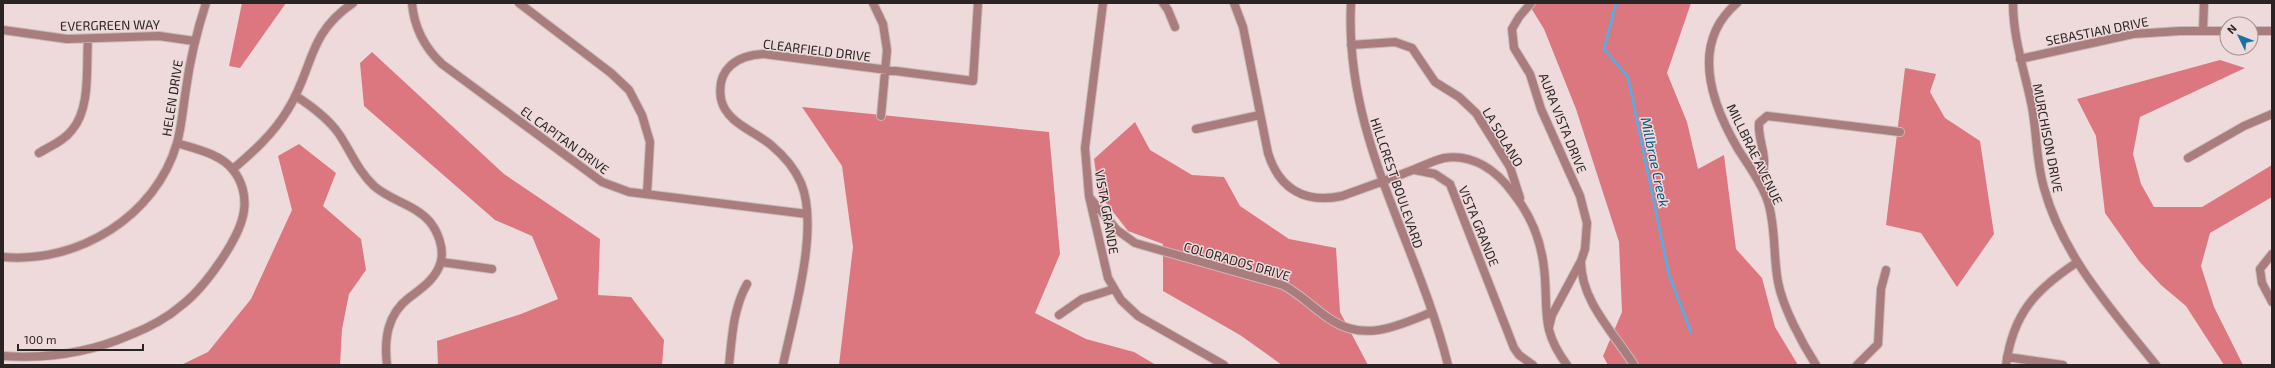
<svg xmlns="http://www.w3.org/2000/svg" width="2275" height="368" viewBox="0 0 2275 368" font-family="'Exo 2',sans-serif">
<rect width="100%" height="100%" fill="#eedada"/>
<path fill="#dc7780" d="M242,3H286L240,68L229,66Z
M1528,3H1691L1667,73L1687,122L1698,169L1724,155L1736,249L1762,278L1775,327L1798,365H1608L1603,356L1622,312L1619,242L1576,109L1544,29Z
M372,52L504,174L600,239L598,295L631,297L664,340L662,365H438L437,341L521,314L558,299L532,236L495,220L364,106L360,63Z
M2220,60L2245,68L2140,117L2133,154L2141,184L2154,207H2202L2272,165V197L2210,233L2201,266L2214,307L2243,365H2224L2186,306L2161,285L2139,261L2105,213L2096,136L2077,99Z
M1905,68L1936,74L1930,92L1945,118L1980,141L1994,234L1957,287L1921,233L1886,225Z
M802,107L1049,132L1060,254L1035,313L1086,339L1134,352L1156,365H839L853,247L842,166Z
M1135,122L1150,150L1192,175L1224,177L1240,206L1289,239L1336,248L1340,312L1368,365H1282L1240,335L1163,291V244L1128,231L1099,194L1094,159Z
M299,144L336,173L323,206L361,239L366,270L349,294L342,329L340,365H181L208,352L251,299L292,210L278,156Z"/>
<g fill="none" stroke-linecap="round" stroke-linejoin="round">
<path stroke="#4cb1ec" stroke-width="2.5" d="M1616,3L1604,49L1628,77L1669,275L1691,332"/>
<defs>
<path id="minor" d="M412,3C414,28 424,47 442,64L602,182L629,192L807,214
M519,3L611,73L629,90L642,115L650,142L647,194
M873,3L883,24L887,50L881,116
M1103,3L1085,148L1089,196L1108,278L1121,300L1138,316L1224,365
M1163,3L1168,10L1175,27
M1234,3L1243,27L1268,153C1279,189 1305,204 1342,196C1364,188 1387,180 1410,171C1421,167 1432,161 1444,158C1473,153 1497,171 1513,193C1530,214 1541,241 1544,268C1549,309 1539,328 1567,365
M1351,3C1344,138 1417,240 1448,365
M1531,3L1519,17L1512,29L1514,48L1530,74L1541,109L1580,196L1587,223L1585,249L1581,261L1552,315L1549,327
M1737,3C1690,43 1711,103 1738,149C1748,165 1762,183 1768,202C1776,228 1773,255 1778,282C1783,308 1802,343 1816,365
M2013,3C2013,39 2025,72 2032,107C2037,134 2036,161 2044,188C2063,257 2112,310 2156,365
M3,30L67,39L159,36L194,41
M2203,31L2204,3
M2251,31H2272
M1351,45L1395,42L1412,48L1435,82L1459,97L1476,113L1510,167L1520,198
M2020,59L2133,34L2180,31H2227
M296,96C311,106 328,118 339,134C351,152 358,171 374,186C391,201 416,205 430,222C438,232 444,248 441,261C437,278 422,288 410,297C387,314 384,339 387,365
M1196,129L1260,115
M39,153C50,146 64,141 72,130C91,108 86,67 88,40
M2188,158L2244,126L2272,114
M233,169C253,152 273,134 287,111C314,69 306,35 353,3
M1415,170L1435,174L1450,184L1514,348L1519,355L1533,365
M1760,184C1762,176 1765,168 1764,159C1763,146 1758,136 1759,123L1767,116L1900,132
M1090,198L1117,230L1135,243L1283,285C1302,295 1315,310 1333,321C1366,342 1400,325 1432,312
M2272,254L2260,269L2262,283L2272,302
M3,257C78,264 156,216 177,143C182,125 183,107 186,89C190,59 197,31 206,3
M441,262L492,269
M1581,262C1581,301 1614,333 1634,365
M1059,315L1082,299L1114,289
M3,356C47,359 89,353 130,335C148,328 167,318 182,305C204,288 241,238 244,210C246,196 242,181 233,170C221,154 196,149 177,143
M2007,357L2063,365
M729,365C732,337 733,309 747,284
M783,365C793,317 820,228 801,183C795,169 783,155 771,145C755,131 726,123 721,99C716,69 737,55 764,54L973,81L978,3
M1857,365L1878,344L1881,289L1886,270
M2006,365C2013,314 2035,290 2076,263"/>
</defs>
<use href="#minor" stroke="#cbb9b9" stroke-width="10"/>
<use href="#minor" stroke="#a97c7e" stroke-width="8"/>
</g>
<g text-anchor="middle" stroke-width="3" stroke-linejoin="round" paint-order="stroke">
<g font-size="13" fill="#2b2424" stroke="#eedada">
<text transform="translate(110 25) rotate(-1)" y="5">EVERGREEN WAY</text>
<text transform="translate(2097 31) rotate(-11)" y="5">SEBASTIAN DRIVE</text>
<text transform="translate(817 50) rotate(7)" y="5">CLEARFIELD DRIVE</text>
<text transform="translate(172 98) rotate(-81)" y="5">HELEN DRIVE</text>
<text transform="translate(1563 123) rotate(68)" y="5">AURA VISTA DRIVE</text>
<text transform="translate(1503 137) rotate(59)" y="5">LA SOLANO</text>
<text transform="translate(2048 138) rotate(79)" y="5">MURCHISON DRIVE</text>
<text transform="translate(565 140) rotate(36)" y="5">EL CAPITAN DRIVE</text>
<text transform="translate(1755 154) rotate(64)" y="5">MILLBRAE AVENUE</text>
<text transform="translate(1397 183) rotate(71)" y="5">HILLCREST BOULEVARD</text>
<text transform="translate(1107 212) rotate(80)" y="5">VISTA GRANDE</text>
<text transform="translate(1479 226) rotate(68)" y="5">VISTA GRANDE</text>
<text transform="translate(1237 261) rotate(16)" y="5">COLORADOS DRIVE</text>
</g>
<g font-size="14" font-style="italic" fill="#00557c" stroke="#eedada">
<text transform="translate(1655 162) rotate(78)" y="5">Millbrae Creek</text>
</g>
</g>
<rect width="2275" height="368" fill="none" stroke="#2b2424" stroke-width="8"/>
<g transform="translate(2239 36) rotate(313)"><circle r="19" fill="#eedada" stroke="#a09191"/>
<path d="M0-3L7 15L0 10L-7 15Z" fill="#1773a1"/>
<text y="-6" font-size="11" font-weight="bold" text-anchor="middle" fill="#2b2424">N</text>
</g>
<path d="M18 344v6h125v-6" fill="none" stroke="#2b2424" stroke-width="2"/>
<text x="24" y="344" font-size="12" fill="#2b2424" stroke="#eedada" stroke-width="3" paint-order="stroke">100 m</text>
</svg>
